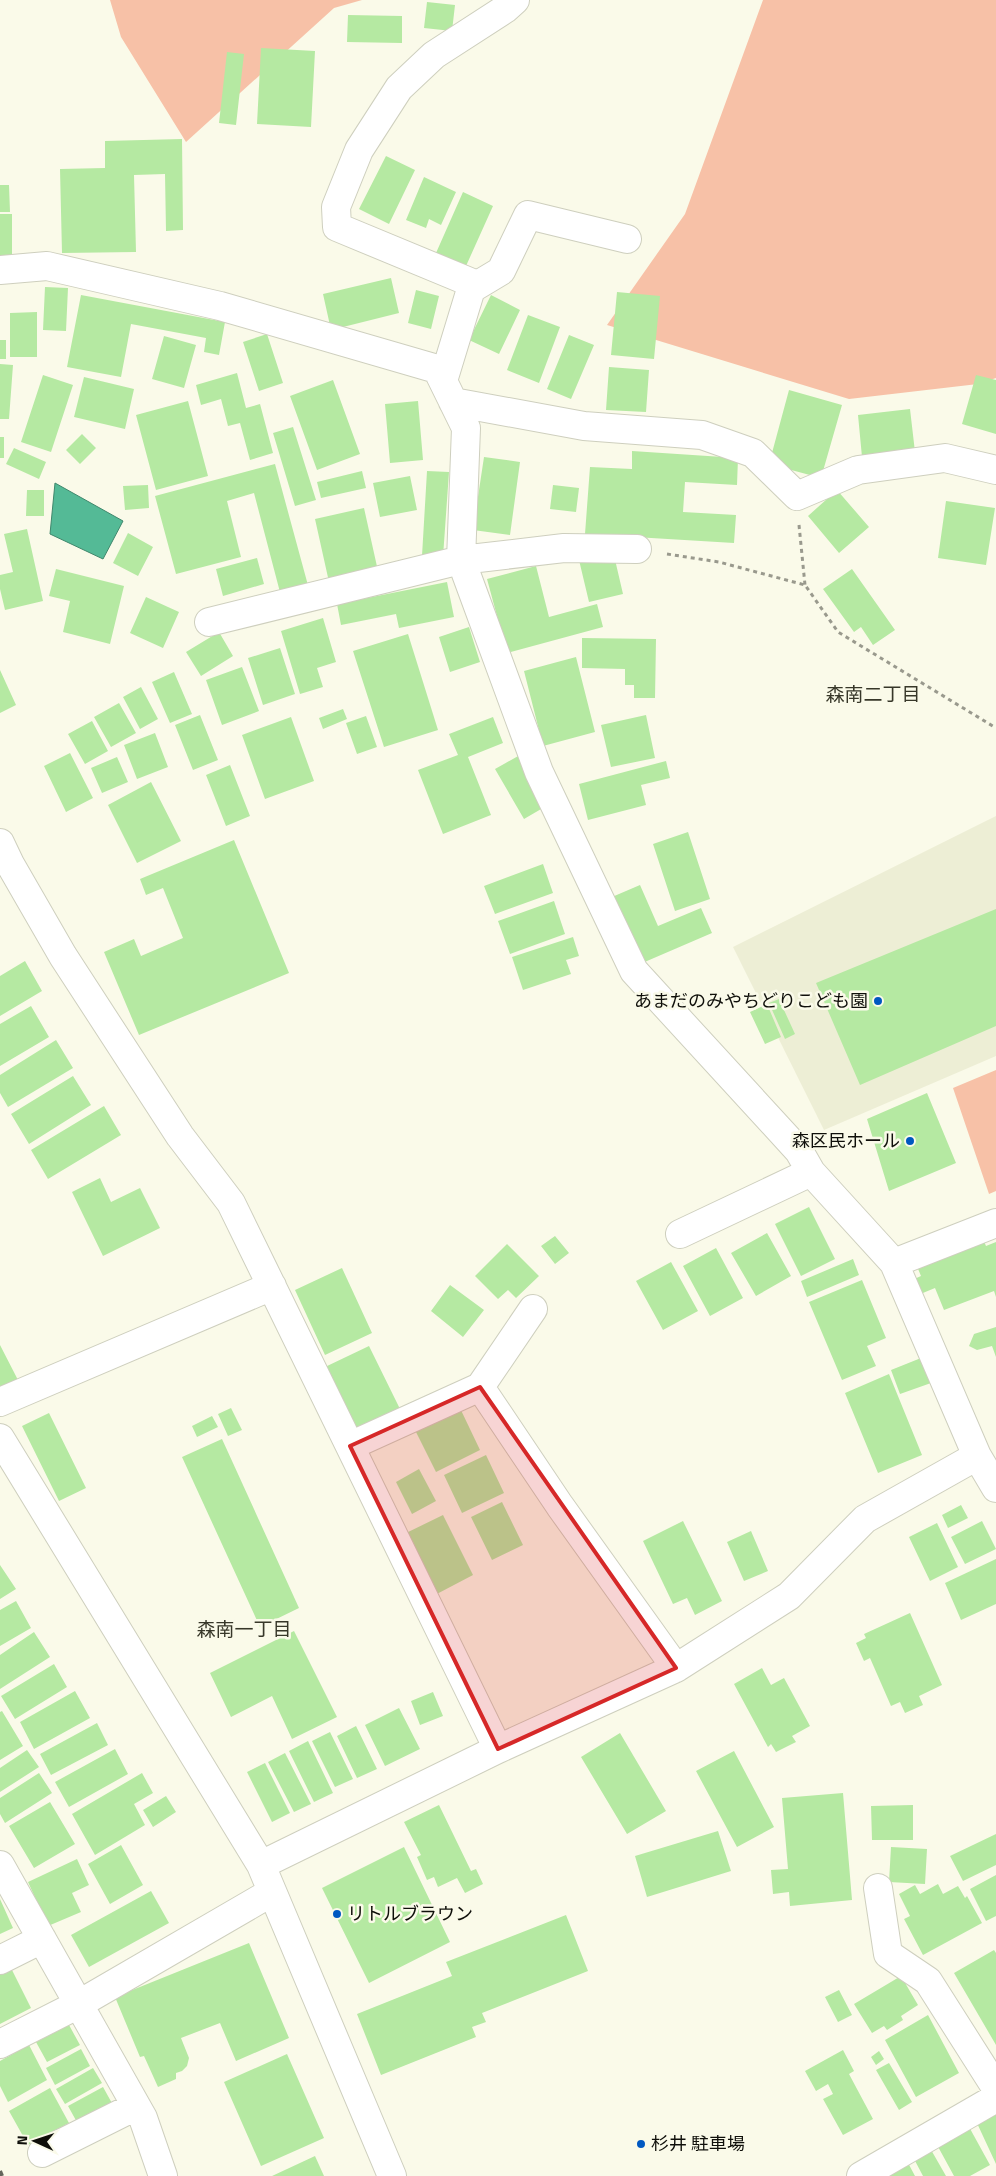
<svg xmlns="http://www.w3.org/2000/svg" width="996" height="2176" viewBox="0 0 996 2176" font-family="'Titillium Web','Noto Sans JP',sans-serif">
<rect width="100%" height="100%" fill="#fafae9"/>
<path fill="#edeed5" d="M996,816V1056L824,1130L733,947Z"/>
<path fill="#f7c1a7" d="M110,0H362L334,8L186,142L121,37Z
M763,0H996V378L978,384L849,399L607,325L685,214Z
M996,1070V1191L989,1194L953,1088Z"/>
<path fill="#54ba96" stroke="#3f876c" d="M55,483L123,521L103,559L50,534Z"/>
<path fill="#b5e9a2" d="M427,2L455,5L452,31L424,28Z
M348,15L402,16V43L347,42Z
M261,48L315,51L311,127L257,124Z
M227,52L244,54L236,125L219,123Z
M182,139L183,230L166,231L165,174L134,175L136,252L62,253L60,169L105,168V141Z
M386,156L415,170L389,224L359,209Z
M424,177L456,192L441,225L429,219L426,228L406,220Z
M0,185H9L10,212H0Z
M463,192L493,206L466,266L436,253Z
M0,214H12V263H0Z
M391,278L399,313L331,330L323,294Z
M45,287L68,288L66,331L43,330Z
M416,290L439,296L431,329L408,323Z
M617,292L660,296L654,359L611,355Z
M81,295L225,322L219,355L204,352L206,338L131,324L121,377L67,367Z
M491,295L520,310L499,354L469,340Z
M37,312V357H10V313Z
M528,315L560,327L539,383L507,370Z
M267,334L283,383L259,391L243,342Z
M569,335L594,345L571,399L547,389Z
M164,336L196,345L184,388L152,379Z
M0,340H6V359H0Z
M0,364L13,365L9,419H0Z
M609,367L649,370L646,412L606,410Z
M237,373L246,408L260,404L273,453L250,460L240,423L228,426L221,399L201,405L196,385Z
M43,375L73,385L51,452L21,442Z
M976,375L996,380V434L962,424Z
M84,377L134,389L125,429L74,417Z
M333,380L360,454L317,470L290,396Z
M789,390L842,405L821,478L769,464Z
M188,401L208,476L156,490L136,415Z
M418,401L423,460L390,463L385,404Z
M910,409L915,452L862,457L858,415Z
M293,427L316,500L295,506L273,433Z
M82,434L96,448L80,464L66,450Z
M0,437H4V458H0Z
M14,448L46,462L39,479L6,464Z
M632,451L738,458L737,485L685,482L683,512L736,515L734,543L585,534L590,467L632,469Z
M484,457L520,462L510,535L473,530Z
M275,464L309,589L281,596L254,493L227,501L241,557L176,574L155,496Z
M362,471L366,488L321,498L317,482Z
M427,471L449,472L443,557L422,556Z
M410,476L417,510L380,517L373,483Z
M148,485L149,508L125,510L123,486Z
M553,485L579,488L576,512L550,509Z
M27,490H44V516H26Z
M837,490L869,527L839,553L808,516Z
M946,501L995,508L986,565L938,558Z
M364,508L378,571L329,582L315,519Z
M27,529L43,601L5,610L0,589V575L13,572L4,534Z
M128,533L153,547L138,576L113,563Z
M613,551L623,594L589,602L579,560Z
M257,558L264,584L223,596L216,569Z
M536,566L549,617L597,604L603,627L507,653L487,579Z
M56,569L124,586L110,644L63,632L70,601L49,596Z
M852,569L895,630L873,645L861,627L854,632L823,589Z
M447,582L454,617L399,628L396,614L341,625L337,604Z
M146,597L179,612L163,648L130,633Z
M323,618L336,662L317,668L323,687L300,694L281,631Z
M469,627L480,662L450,672L439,637Z
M219,632L233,656L201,676L186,652Z
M408,634L438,730L384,747L353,651Z
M582,638L656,639L655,698H634V685H625V669L582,668Z
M280,648L295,694L263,705L248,658Z
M576,657L595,732L543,746L524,671Z
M242,667L259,711L222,725L206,680Z
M0,670L16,705L0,713Z
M174,672L192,714L170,723L152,682Z
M141,687L158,719L140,729L123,697Z
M119,703L136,733L111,747L94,717Z
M343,709L347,719L323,729L319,718Z
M200,715L218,760L193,770L175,725Z
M646,715L655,758L611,767L601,725Z
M366,716L377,747L357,754L346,723Z
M291,717L314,781L265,799L242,735Z
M493,717L503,743L468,757L491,815L443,834L418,770L458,755L449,734Z
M92,721L108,751L85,764L68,734Z
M155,733L168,767L137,779L124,745Z
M70,753L93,798L66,812L44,766Z
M520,755L548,805L524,819L495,769Z
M117,757L128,782L102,793L91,768Z
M666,761L670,778L641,785L646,805L588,820L579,784Z
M230,765L250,816L226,826L206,775Z
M151,782L181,841L137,863L108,805Z
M688,832L710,899L675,911L653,844Z
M234,840L289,973L139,1035L104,952L134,939L141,956L183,938L163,888L146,895L140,879Z
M543,864L553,893L495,914L484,886Z
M640,885L658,926L701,908L712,933L640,964L612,897Z
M554,901L565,934L510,954L498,921Z
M996,909V1026L860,1085L816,983Z
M573,937L579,956L566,960L571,974L523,990L512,957Z
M25,961L42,991L0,1016V976Z
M779,999L795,1034L785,1039L769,1003Z
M767,1004L781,1037L765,1044L750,1012Z
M31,1006L49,1037L0,1066V1024Z
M56,1040L73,1068L8,1107L0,1093V1075Z
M73,1076L91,1105L29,1144L11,1114Z
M927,1093L956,1163L889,1191L867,1119Z
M104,1106L121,1135L48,1179L31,1150Z
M100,1178L111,1202L140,1188L160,1228L103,1256L72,1192Z
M809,1207L835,1259L801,1276L775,1224Z
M767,1233L791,1276L756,1296L731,1253Z
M555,1236L569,1253L555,1264L541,1246Z
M983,1239L986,1246L996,1242V1297L994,1291L944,1310L935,1288L918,1295L912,1280L921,1276L916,1264Z
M507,1244L539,1276L516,1298L508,1290L498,1299L475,1276Z
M716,1248L743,1298L710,1316L683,1266Z
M853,1259L859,1275L807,1297L801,1281Z
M671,1262L698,1311L663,1330L636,1281Z
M342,1268L372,1333L325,1355L295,1290Z
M862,1280L886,1338L867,1346L876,1366L842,1380L809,1302Z
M450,1285L484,1310L463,1337L431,1311Z
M996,1327V1357L992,1346L977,1350L969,1346L974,1334Z
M0,1345L19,1382L0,1392Z
M369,1346L400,1409L355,1430L325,1367Z
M921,1358L931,1383L900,1394L891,1370Z
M889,1374L922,1455L878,1473L845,1393Z
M459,1406L480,1450L436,1472L414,1428Z
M231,1408L242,1430L228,1436L218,1414Z
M49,1413L86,1488L59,1501L22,1426Z
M212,1416L218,1427L197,1437L192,1426Z
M222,1439L299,1608L260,1627L182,1457Z
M486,1455L504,1493L462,1513L444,1475Z
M419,1469L436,1501L412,1514L396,1482Z
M502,1502L523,1545L492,1560L471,1517Z
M961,1505L968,1518L948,1528L942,1515Z
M443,1515L473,1575L433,1596L402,1535Z
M683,1521L722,1601L695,1615L687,1598L673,1604L643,1541Z
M982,1521L996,1549L965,1564L951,1537Z
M937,1523L958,1567L930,1581L909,1537Z
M751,1531L768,1571L744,1581L727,1542Z
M996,1559V1604L961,1620L945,1583Z
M0,1565L16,1589L0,1599Z
M16,1601L31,1628L0,1646V1610Z
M910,1613L942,1685L919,1696L923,1705L905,1713L900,1702L891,1706L870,1658L864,1661L856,1643L866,1638L864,1634Z
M294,1631L337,1717L292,1739L272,1696L231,1717L210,1673Z
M34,1632L50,1657L0,1689V1655Z
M54,1664L67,1687L15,1719L1,1696Z
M762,1668L771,1685L784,1678L810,1726L792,1736L796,1742L776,1752L771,1744L768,1747L734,1684Z
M75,1691L90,1718L34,1749L20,1722Z
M433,1692L443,1716L420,1725L411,1701Z
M399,1708L420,1749L385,1766L365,1725Z
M2,1711L23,1746L0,1760V1712Z
M97,1723L108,1745L51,1775L40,1754Z
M356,1726L377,1769L357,1778L337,1736Z
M330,1732L353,1779L335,1787L312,1741Z
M620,1733L666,1811L627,1834L581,1757Z
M308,1741L333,1793L314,1802L289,1751Z
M115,1749L128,1774L69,1807L55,1782Z
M27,1750L39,1767L0,1792V1768Z
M734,1751L774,1827L737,1847L696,1771Z
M285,1753L311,1804L294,1812L268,1762Z
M265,1763L290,1813L272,1822L247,1772Z
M39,1773L52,1793L5,1823L0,1814V1798Z
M142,1773L153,1793L134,1804L145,1825L95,1855L72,1814Z
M843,1793L852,1900L790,1906L789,1892L773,1894L771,1870L788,1869L782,1798Z
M166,1796L176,1812L153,1827L143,1810Z
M50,1802L75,1844L34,1868L9,1826Z
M439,1805L471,1871L476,1869L483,1884L465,1893L457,1878L438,1887L434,1877L427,1880L417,1857L421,1855L404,1822Z
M913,1805V1840H872L871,1806Z
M718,1831L731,1871L647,1897L635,1856Z
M996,1834V1865L963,1881L950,1856Z
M121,1845L143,1885L110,1904L88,1864Z
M404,1847L450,1942L369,1983L322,1888Z
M891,1847L927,1849L925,1884L889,1882Z
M77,1859L89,1885L72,1893L81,1912L48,1926L28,1882Z
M996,1875V1916L986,1921L970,1889Z
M938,1884L943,1894L958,1886L965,1898L967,1896L982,1923L923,1955L904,1919L910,1916L899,1894L915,1885L920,1894Z
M151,1891L169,1923L89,1967L71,1935Z
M0,1899L13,1928L0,1934Z
M566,1915L588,1971L482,2013L486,2022L472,2027L476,2037L381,2075L357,2014L452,1976L446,1962Z
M249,1943L289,2038L236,2061L220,2023L181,2038L189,2058L187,2066L182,2071L176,2073V2079L158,2087L144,2056L140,2057L115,1997Z
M994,1950L996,1953V2045L954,1973Z
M11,1968L31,2008L0,2024V1974Z
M901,1976L918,2005L901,2016L903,2020L887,2030L884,2026L872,2033L854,2004Z
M839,1990L852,2015L838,2022L825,1997Z
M928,2015L959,2073L916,2097L885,2040Z
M69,2025L80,2045L47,2062L36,2042Z
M29,2045L47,2080L8,2102L0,2086V2061Z
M81,2049L90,2066L55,2085L46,2068Z
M843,2050L854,2071L849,2074L873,2119L843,2135L823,2099L833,2094L828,2084L816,2091L805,2071Z
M879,2051L884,2059L876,2065L871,2057Z
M287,2054L324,2138L261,2166L224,2082Z
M889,2063L912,2102L899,2110L876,2070Z
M93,2068L102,2083L65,2104L56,2089Z
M103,2087L113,2105L78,2124L68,2106Z
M50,2088L69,2123L28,2145L9,2111Z
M996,2111V2164L976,2121Z
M968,2125L990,2165L970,2176H954L936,2143Z
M930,2148L946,2176H923L913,2157Z
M315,2156L324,2176H272Z
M907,2161L915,2176H887Z"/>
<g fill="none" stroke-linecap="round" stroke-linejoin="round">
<defs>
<path id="minor" d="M0,270L47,266L220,306L437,369L466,428L461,560L539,772L634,971L799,1151L811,1172L894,1263L977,1456L996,1488
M477,285L337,227L336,207L359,150L399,88L434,55L505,9L515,0
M443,381L471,289L501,271L528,215L627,239
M453,402L584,426L702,435L753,453L797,496L858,470L945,458L996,470
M209,622L461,560L564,548L637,549
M0,843L10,864L63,956L180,1136L231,1203L498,1749
M680,1234L811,1172
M894,1263L996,1223
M480,1387L560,1506L676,1668
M0,1402L272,1286
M0,1438L261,1865L392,2176
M350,1446L480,1387L533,1309
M0,1865L143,2118L163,2176
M261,1865L498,1749L676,1668L789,1596L865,1519L977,1456
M878,1888L888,1954L928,1981L996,2088
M0,1960L42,1939
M0,2044L79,2004L272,1892
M42,2153L136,2106
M861,2176L996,2098"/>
</defs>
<use href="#minor" stroke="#cecfbe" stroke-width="30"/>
<path stroke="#99998d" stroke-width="3" stroke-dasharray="4 4" stroke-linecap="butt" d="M799,525L805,585
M667,554L719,562L805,585L838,632L996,728"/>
<use href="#minor" stroke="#fff" stroke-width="28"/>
<path stroke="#65655c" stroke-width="4" stroke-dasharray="9 9" stroke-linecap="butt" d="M0,2171L2,2176"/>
</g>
<path fill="#d62828" fill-opacity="0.2" stroke="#d62828" stroke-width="4" stroke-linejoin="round" d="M480,1387L676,1668L498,1749L350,1446Z"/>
<g fill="#0058c1" stroke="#fafae9" stroke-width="2">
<circle cx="878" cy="1001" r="5"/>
<circle cx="910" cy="1141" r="5"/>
<circle cx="337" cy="1914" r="5"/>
<circle cx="641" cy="2144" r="5"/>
</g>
<g text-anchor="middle" stroke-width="5" stroke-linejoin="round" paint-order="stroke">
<g font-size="18" fill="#0f0f0a" stroke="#fafae9" text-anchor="end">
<text x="868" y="1007">あまだのみやちどりこども園</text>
<text x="900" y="1147">森区民ホール</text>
<text x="347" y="1920" text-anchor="start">リトルブラウン</text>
<text x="651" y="2150" text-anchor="start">杉井 駐車場</text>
</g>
<g font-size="19" fill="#373729" stroke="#fafae9">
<text x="873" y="701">森南二丁目</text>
<text x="244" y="1636">森南一丁目</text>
</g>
</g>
<g transform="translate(35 2141) rotate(273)" stroke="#fafae9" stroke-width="4" paint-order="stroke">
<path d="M0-4L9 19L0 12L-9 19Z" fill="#0f0f0a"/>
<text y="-8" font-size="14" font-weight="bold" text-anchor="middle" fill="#0f0f0a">N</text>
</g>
</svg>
